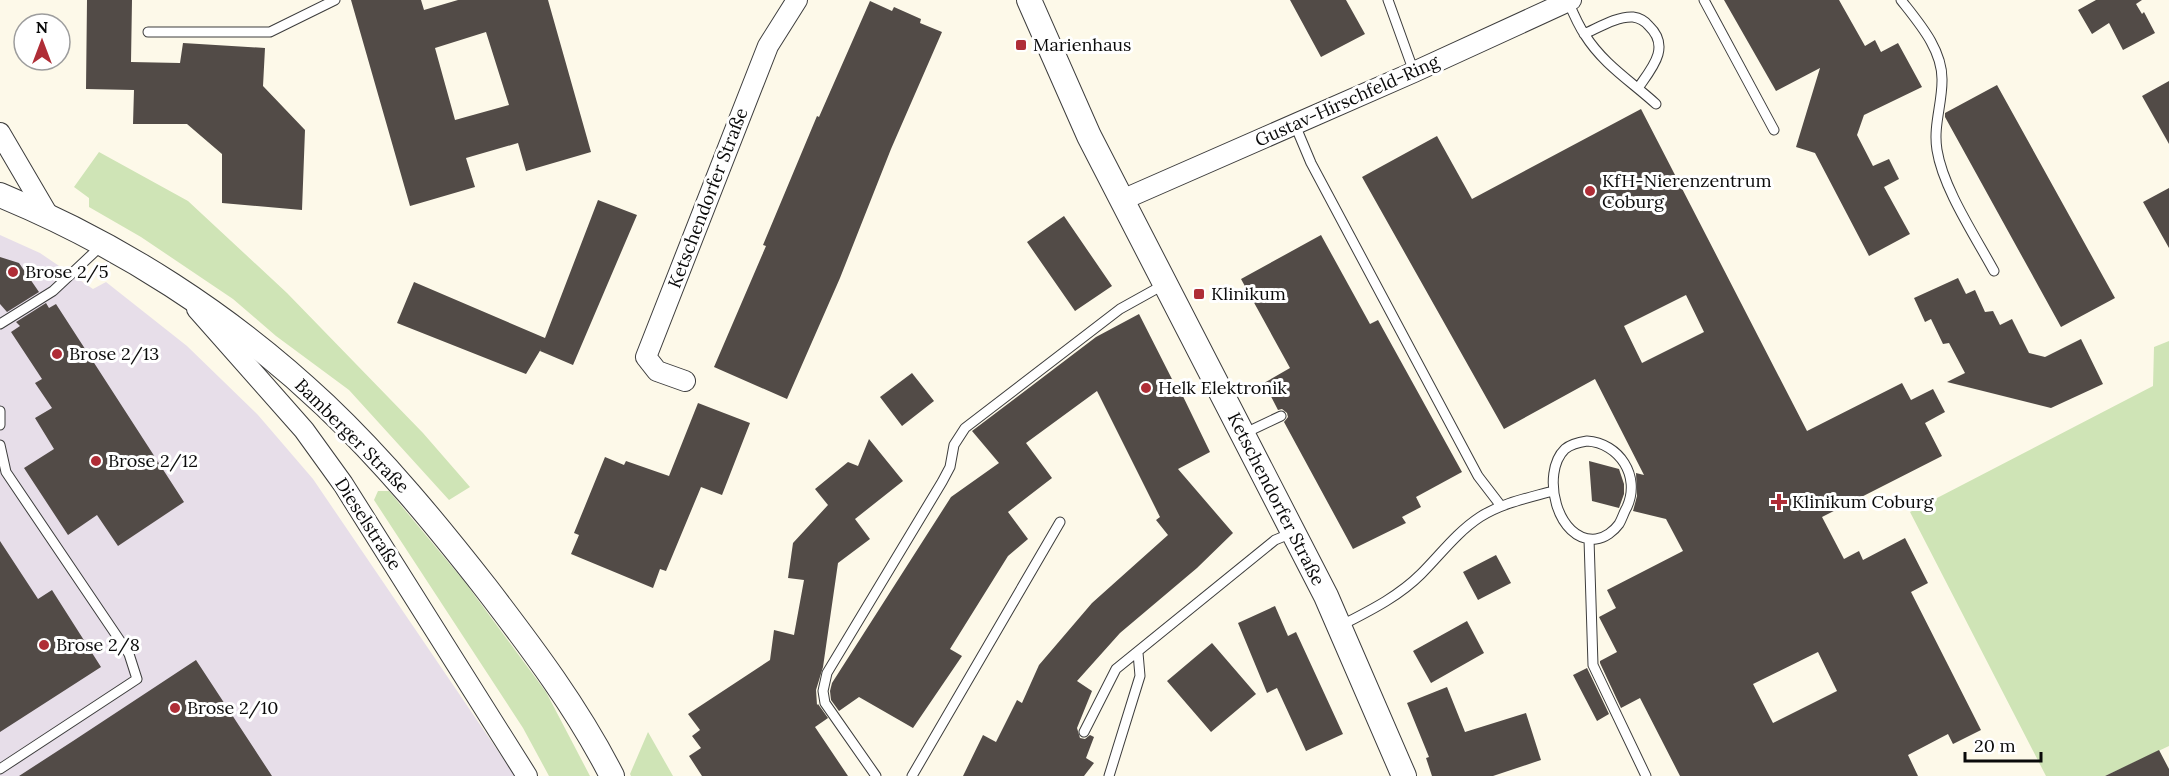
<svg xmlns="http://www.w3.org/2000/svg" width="2169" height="776" viewBox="0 0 2169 776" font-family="Lora,serif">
<rect width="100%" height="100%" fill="#fdf9e9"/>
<path fill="#e7dee9" d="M0,235L40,253L93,289L106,282L187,346L258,415L313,479L515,776H0Z"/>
<path fill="#cfe4b6" d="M99,152L188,201L287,293L423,433L470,487L449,500L349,390L276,336L233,299L141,237L89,207V198L74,187Z
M2169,341V746L2105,776H2046L1910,512L2153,386L2154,347Z
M378,491H389L464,581L546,692L590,776H549L523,728L374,500Z
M648,732L673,776H631L630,774Z"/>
<path fill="#524b47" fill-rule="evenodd" d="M87,0H132L131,62L180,63L183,43L265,48L263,86L305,130L302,210L222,203V154L187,124H133L134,90L86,89Z
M351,0H421L424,10L458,0H548L591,152L526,171L518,143L466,158L475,187L410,206ZM486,32L509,105L455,120L435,48Z
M1290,0H1346L1365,34L1321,57Z
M1724,0H1839L1865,46L1875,40L1881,52L1898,43L1922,87L1864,115L1857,135L1873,166L1889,159L1899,179L1884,187L1910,234L1869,256L1815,153L1796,147L1820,68L1776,91Z
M2096,0H2142L2136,4L2142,14L2144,12L2155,33L2123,50L2109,23L2092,34L2078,10Z
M870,1L892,11L894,7L921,19L920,23L942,32L891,149L840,278L787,399L714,367L766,246L763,245L817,116L819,117Z
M2169,81V144L2142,96Z
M1997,85L2115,298L2061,327L1945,117V113Z
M1641,109L1807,431L1902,383L1911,400L1933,389L1945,412L1925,423L1942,456L1822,517L1844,559L1859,551L1863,560L1905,538L1928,583L1911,592L1981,730L1953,744L1948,734L1908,755L1918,776H1680L1640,698L1621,708L1600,663V661L1617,652L1599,617L1616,608L1607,590L1683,551L1666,519L1633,511L1637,496L1636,473L1644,475L1595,379L1504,429L1362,177L1437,136L1472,199ZM1686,295L1704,332L1642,363L1624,326ZM1818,652L1837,691L1773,723L1753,684Z
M2169,188V248L2143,202Z
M598,200L637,215L573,365L540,351L541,349L526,374L397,323L414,282L545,338Z
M1064,216L1112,286L1075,311L1027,242Z
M1321,235L1370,324L1378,320L1462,472L1416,497L1421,507L1402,517L1406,523L1353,549L1284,422L1288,417L1287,413L1282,409L1278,410L1264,383L1290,368L1241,279Z
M0,257L19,263L39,292L7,312L0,304Z
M1958,278L1966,294L1975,290L1985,312L1993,311L2000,325L2012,319L2029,353L2045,357L2081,339L2103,384L2051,408L1947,382L1965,373L1949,343L1943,344L1931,319L1925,322L1914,298Z
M46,303L49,308L56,304L184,502L118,546L97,515L68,535L24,468L54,449L35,418L52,408L35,383L42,379L11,332L20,326L16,322Z
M1139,314L1175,385L1177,384L1210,452L1178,469L1233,533L1197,568L1120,633L1077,681L1092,691L1077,728L1080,738L1085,739L1090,735L1094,737L1086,758L1094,763L1084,776H963L983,735L996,742L1017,700L1022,703L1039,665L1092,603L1168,535L1156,520L1160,517L1097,391L1026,443L1052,478L1008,512L1028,539L1008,556L950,649L962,656L913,728L859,697L839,711L831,700L830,691L832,683L951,497L999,463L972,431L1096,337Z
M912,373L934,401L902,426L880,397Z
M698,403L750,423L722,495L701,487L666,571L660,569L653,588L571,554L579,535L574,533L605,457L624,465L626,461L669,476Z
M869,439L903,481L855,519L870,539L838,563L823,667L816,690L817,705L818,704L828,718L815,727L848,776H702L689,756L701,748L692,736L700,730L688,714L770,660L774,630L794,635L804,580L788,578L793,543L828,505L815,489L848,462L858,466Z
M1589,461L1619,469L1624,484V494L1619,508L1592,501Z
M0,541L38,599L52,590L101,667L0,732Z
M1496,555L1511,583L1478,600L1463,572Z
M1275,606L1288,636L1296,632L1343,734L1306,751L1277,688L1267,693L1238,623Z
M1467,621L1484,653L1431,683L1413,651Z
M1212,643L1256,694L1211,732L1167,681Z
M196,660L272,776H19L73,741Z
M1587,668L1609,714L1597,721L1573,675Z
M1447,687L1465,732L1526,713L1541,760L1493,776H1432L1426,758L1429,757L1407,703Z
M2159,750L2169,769V776H2105Z"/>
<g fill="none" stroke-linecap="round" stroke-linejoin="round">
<defs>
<path id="service" d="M1388,0L1414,72
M1704,0L1774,130
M1901,0C1919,23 1943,50 1942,81C1942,104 1933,127 1937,150C1943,188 1975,236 1994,271
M1568,1C1573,13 1578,25 1585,35C1603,64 1632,82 1656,104
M148,32H270L335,0
M1584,34C1598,28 1617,16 1633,17C1640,18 1645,21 1649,26C1671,47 1652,68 1638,88
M1295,125L1311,163L1478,476L1501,506
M0,324L53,291L102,245
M0,411V425
M1243,434L1281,416
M1587,441C1619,443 1641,476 1627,507C1624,512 1622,519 1619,524C1614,531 1605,538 1596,539C1557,543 1540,473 1565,449C1571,444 1580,442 1587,441Z
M0,445L6,472L129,654L137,679L0,769
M1589,539L1593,665L1646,776
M1340,626C1369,611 1398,597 1421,574C1440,555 1457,532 1480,517C1502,503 1528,498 1553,491
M1084,732L1116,669L1275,540L1292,533
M876,776L825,703L823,691L827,673L942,482L950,467L954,445L965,428L1120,309L1165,284
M912,776L1060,522
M1109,776L1140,676L1138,653"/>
<path id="minor" d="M0,133L48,215
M1122,200L1414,72L1571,0
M197,309L304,430L343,484L527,776
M685,381L657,371L646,357L768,46L797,0"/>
<path id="tertiary" d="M1029,0L1089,136L1326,596L1404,776
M0,195C119,244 231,316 325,405C384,461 436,524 486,588C532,648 578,709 612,776"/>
</defs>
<use href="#service" stroke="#3d3d3d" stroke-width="11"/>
<use href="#minor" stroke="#3d3d3d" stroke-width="22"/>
<use href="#tertiary" stroke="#3d3d3d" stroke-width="26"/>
<use href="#service" stroke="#fff" stroke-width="9"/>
<use href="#minor" stroke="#fff" stroke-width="20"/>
<use href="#tertiary" stroke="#fff" stroke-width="24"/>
</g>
<g fill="#af2d36" stroke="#fff" stroke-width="2">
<rect x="1015" y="39" width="12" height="12" rx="3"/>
<circle cx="1590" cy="191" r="6"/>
<circle cx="13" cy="272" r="6"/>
<rect x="1193" y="288" width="12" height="12" rx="3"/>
<circle cx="57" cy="354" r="6"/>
<circle cx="1146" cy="388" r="6"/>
<circle cx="96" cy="461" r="6"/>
<path d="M1776 493h6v6h6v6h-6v6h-6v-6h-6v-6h6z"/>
<circle cx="44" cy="645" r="6"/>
<circle cx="175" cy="708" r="6"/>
</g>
<g text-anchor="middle" stroke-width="6" stroke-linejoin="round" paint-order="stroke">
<g font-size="18" fill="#0a0a0a" stroke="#fff" text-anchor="start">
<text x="1033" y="51">Marienhaus</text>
<text x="1602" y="187">KfH-Nierenzentrum<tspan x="1602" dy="21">Coburg</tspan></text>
<text x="25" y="278">Brose 2/5</text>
<text x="1211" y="300">Klinikum</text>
<text x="69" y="360">Brose 2/13</text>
<text x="1158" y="394">Helk Elektronik</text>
<text x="108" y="467">Brose 2/12</text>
<text x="1792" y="508">Klinikum Coburg</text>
<text x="56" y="651">Brose 2/8</text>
<text x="187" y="714">Brose 2/10</text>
</g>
<g font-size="18" fill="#0a0a0a" stroke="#fff">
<text transform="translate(1347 101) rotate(-24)" y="6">Gustav-Hirschfeld-Ring</text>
<text transform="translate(708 198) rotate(-69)" y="6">Ketschendorfer Straße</text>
<text transform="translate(352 436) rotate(45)" y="6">Bamberger Straße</text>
<text transform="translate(1276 499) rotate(63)" y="6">Ketschendorfer Straße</text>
<text transform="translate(368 524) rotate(57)" y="6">Dieselstraße</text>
</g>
</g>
<g transform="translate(42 42)"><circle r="28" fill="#ffffff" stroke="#9d9d9d" stroke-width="1.5"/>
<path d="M0-4.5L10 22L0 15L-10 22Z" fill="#af2d36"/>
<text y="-9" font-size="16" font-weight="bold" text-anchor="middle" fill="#0a0a0a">N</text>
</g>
<path d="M1965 752v9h76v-9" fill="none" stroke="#0a0a0a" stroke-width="3"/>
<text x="1974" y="752" font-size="18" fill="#0a0a0a" stroke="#ffffff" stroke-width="4.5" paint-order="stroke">20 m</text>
</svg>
